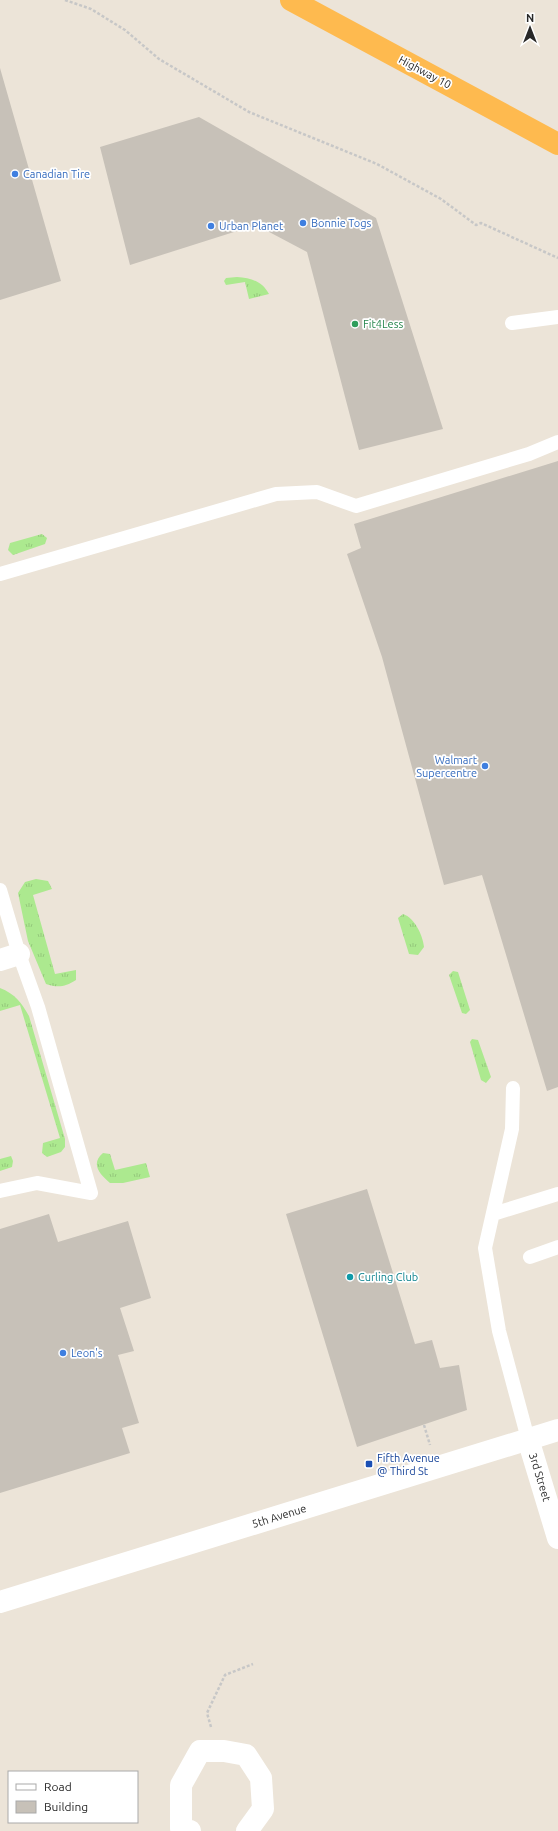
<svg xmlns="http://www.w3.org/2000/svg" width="558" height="1831" viewBox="0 0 558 1831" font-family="Ubuntu,sans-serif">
<defs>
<pattern id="grass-tufts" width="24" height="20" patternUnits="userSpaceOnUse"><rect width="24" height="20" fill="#ace98f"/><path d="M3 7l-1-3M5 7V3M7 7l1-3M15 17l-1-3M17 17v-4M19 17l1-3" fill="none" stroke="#94c87b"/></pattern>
</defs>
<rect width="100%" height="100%" fill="#ece4d8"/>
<path fill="url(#grass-tufts)" d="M237,277C251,278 262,281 269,294L249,299L245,282L226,285L224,281L226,278Z
M42,534L47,538L45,544L13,555L8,550L10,543Z
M36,879L48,881L52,889L33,895L55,974L76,970V980C65,987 58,988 46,984L28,941L18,893L25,882Z
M403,914C415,918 423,936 424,947L418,955L409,954L398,918Z
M453,971L458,972L470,1010L466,1014L462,1013L449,975Z
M0,988C15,994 21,1002 29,1016L65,1139V1147L61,1152L47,1157L42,1153L43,1143L60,1138L20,1005L0,1011Z
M472,1039L478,1040L491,1077L486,1083L481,1080L470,1042Z
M103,1153L110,1154L115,1170L146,1163L150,1177L123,1183H110C100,1174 90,1164 103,1153Z
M11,1156L13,1161L12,1167L0,1171V1159Z"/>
<path fill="#c7c1b8" d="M0,68L61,281L0,300Z
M199,117L376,218L443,429L359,450L307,252L256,225L130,265L100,147Z
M558,461V1087L547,1091L482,875L444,885L382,657L347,554L361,548L354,524Z
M367,1189L415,1344L432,1340L440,1368L459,1365L467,1410L357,1447L286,1214Z
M49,1214L58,1242L128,1221L151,1298L120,1308L134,1351L118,1355L139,1423L122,1428L130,1453L0,1493V1229Z"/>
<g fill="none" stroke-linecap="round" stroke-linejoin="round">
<path stroke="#c7c7c7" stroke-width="2.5" stroke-dasharray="3 2" stroke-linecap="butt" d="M65,0L91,9L125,30L159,59L249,112L377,164L441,199L476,225L481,223L558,258
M424,1425L430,1445
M211,1727L207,1713L225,1675L253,1664"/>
<path stroke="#fff" stroke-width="14" d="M512,323L558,317
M0,574L276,494L317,492L356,506L529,454L558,442
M0,890L19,954L38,1007L91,1193L37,1183L0,1191
M513,1088L512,1129L485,1248L499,1331L528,1439
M493,1214L558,1194
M530,1257L558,1247"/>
<path stroke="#fff" stroke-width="22" d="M0,960L19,954
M528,1439L558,1538
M190,1831L181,1828V1785L200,1751H224L246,1755L261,1778L263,1809L247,1831"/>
<path stroke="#fff" stroke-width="22" d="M0,1602L558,1430"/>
<path stroke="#feba4f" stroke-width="22" d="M291,0L558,144"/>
</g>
<g fill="#3f7fe0" stroke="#fff" stroke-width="1.5">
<circle cx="15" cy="174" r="4"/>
<circle cx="303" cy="223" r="4"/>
<circle cx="211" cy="226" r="4"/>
<circle cx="485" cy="766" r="4"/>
<circle cx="63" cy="1353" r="4"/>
</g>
<circle fill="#2e9e5b" stroke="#fff" stroke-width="1.5" cx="355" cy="324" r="4"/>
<circle fill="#0f9aa8" stroke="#fff" stroke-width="1.5" cx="350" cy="1277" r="4"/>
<rect fill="#1a4fb4" stroke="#fff" stroke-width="1.5" x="365" y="1460" width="8" height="8" rx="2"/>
<g text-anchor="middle" stroke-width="3.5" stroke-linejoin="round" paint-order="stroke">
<g font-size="11" fill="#282828" stroke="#fff">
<text transform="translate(425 72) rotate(28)" y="4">Highway 10</text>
<text transform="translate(540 1477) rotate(73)" y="4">3rd Street</text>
<text transform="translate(279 1516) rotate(-17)" y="4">5th Avenue</text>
</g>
<g font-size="11" fill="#366cbe" stroke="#fff" text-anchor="start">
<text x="23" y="178">Canadian Tire</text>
<text x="311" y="227">Bonnie Togs</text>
<text x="219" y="230">Urban Planet</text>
<text x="477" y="764" text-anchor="end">Walmart<tspan x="477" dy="13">Supercentre</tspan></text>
<text x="71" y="1357">Leon's</text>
</g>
<g font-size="11" fill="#27864d" stroke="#fff" text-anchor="start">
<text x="363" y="328">Fit4Less</text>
</g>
<g font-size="11" fill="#0d838f" stroke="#fff" text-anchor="start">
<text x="358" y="1281">Curling Club</text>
</g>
<g font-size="11" fill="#164399" stroke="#fff" text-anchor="start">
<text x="377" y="1462">Fifth Avenue<tspan x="377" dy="13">@ Third St</tspan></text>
</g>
</g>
<rect x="8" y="1771" width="130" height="52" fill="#ffffff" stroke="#a9a9a9"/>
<rect x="16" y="1784" width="20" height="6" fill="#ffffff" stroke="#a9a9a9"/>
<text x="44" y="1791" font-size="12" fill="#282828">Road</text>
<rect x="16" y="1801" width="20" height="12" fill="#c7c1b8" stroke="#a9a9a9"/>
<text x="44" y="1811" font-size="12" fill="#282828">Building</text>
<g transform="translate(530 28)" stroke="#ffffff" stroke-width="3" paint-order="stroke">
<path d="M0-3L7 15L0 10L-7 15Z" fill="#282828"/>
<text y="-6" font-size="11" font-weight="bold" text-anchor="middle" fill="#282828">N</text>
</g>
</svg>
